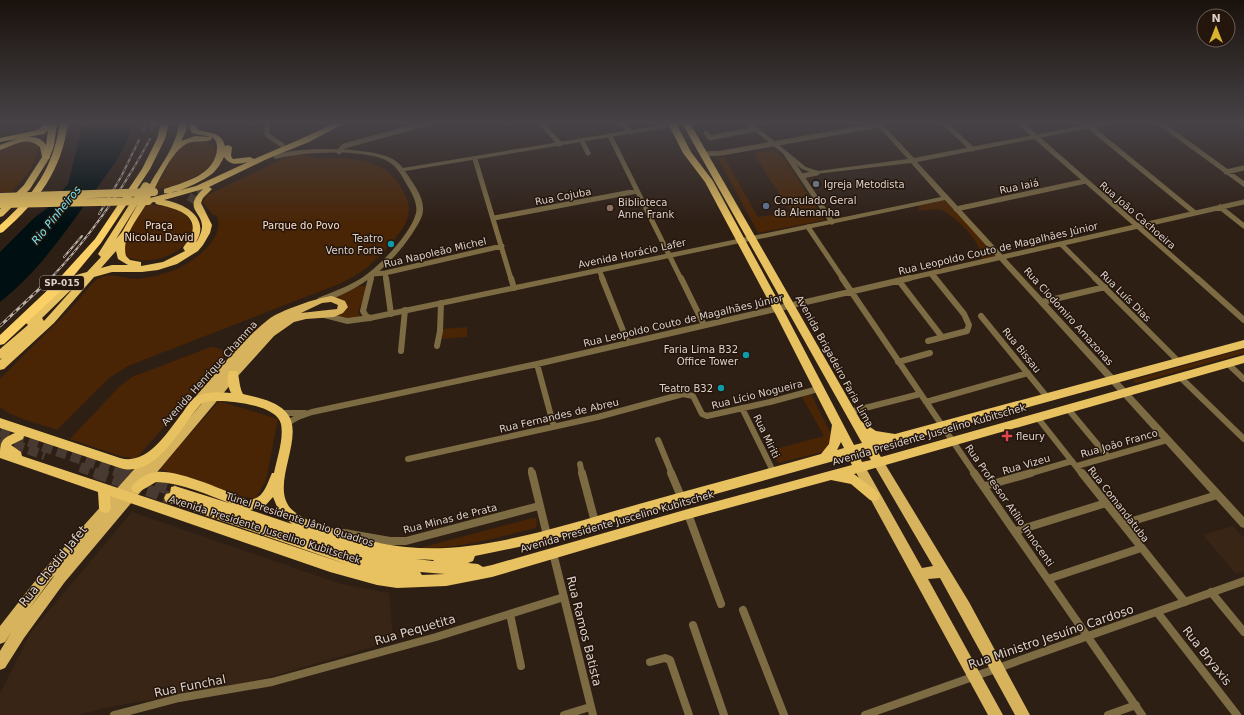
<svg xmlns="http://www.w3.org/2000/svg" width="1244" height="715" viewBox="0 0 1244 715" font-family="'DejaVu Sans',sans-serif">
<rect width="100%" height="100%" fill="#2e1f15"/>
<path fill="#392516" d="M132,512L341,584L389,593L393,641L252,682L109,707L76,715H0V694L31,632Z
M1233,526L1244,538V571L1236,574L1203,535Z"/>
<path fill="#492506" d="M198,140L212,144L216,151C215,155 215,160 212,163C202,177 172,188 155,189L177,149L186,143Z
M19,141L36,142L39,146C35,167 25,177 12,192H0V149Z
M774,150L785,159L824,220L758,233L718,158L724,157L758,217L791,212L753,153Z
M302,153C311,159 321,158 331,158C365,159 389,161 405,195C411,206 410,218 402,229C386,252 365,273 339,284L128,366L109,378L57,430C41,424 13,418 0,407V379C23,355 48,332 71,308C80,300 86,289 95,281C107,270 123,279 136,279C163,277 192,266 209,245C217,236 221,226 217,215H213L203,202L207,195L284,158L293,154Z
M945,200L998,256L982,260C983,243 956,217 942,210C936,208 926,210 919,211V205Z
M144,205C165,205 189,206 194,231C192,235 190,239 187,242C174,258 143,266 126,256L122,245Z
M358,286H364L367,288L358,312L361,318L352,319L336,317L344,301L329,297Z
M467,327V337L442,339L443,329Z
M213,347L223,350L224,358L135,460L128,457H123L70,439L120,386L132,377L208,348Z
M1244,349V353L1136,383L1133,380Z
M810,392L830,432V442L826,451L778,463L772,450L824,436L801,395Z
M219,401L278,419L266,480L255,500L159,469Z
M533,518H536L537,524L535,528C492,539 461,548 416,549Z"/>
<path fill="#000f12" d="M83,123H133C127,150 107,174 91,196C63,235 38,272 0,302V252L35,217L46,209L68,184Z"/>
<g fill="none" stroke-linecap="round" stroke-linejoin="round">
<path stroke="#483a30" stroke-width="8" stroke-dasharray="8 4" stroke-linecap="butt" d="M190,202L195,194L205,188"/>
<path stroke="#483a30" stroke-width="10" stroke-dasharray="10 5" stroke-linecap="butt" d="M0,432L124,474
M0,440L45,455
M80,467L99,474"/>
<path stroke="#483a30" stroke-width="12" stroke-dasharray="12 6" stroke-linecap="butt" d="M96,473L170,498
M121,473L175,491"/>
<path stroke="#7c6b43" stroke-width="5" d="M267,123V135L282,145
M541,123L560,144
M622,123L631,132
M945,123L972,149
M1020,123L1198,279
M1085,123L1195,213
M1160,123L1244,184
M706,133L710,138L755,129
M610,136L681,279
M582,141L588,153
M339,152L344,146L428,123
M704,154L722,153L879,125
M787,155L832,222
M475,159L511,279
M1226,172L1244,168
M802,176L817,173
M1220,207L1244,226
M956,209L1086,181
M494,218L637,191
M808,227L843,279
M1061,244L1096,279
M599,270L603,279
M385,273L386,279
M373,274L385,273L502,246
M931,274L935,279
M371,279L372,274
M906,279L1244,202"/>
<path stroke="#7c6b43" stroke-width="6" d="M386,278L391,314
M511,278L514,288
M602,278L628,343
M681,278L704,325
M842,278L975,474
M1095,278L1178,361
M1197,278L1244,320
M899,281L942,337
M1042,302L1105,287
M981,316L1047,397
M370,318L366,316L363,311L371,278
M928,341L967,331L969,325L964,314L935,278
M437,346L440,331L441,303
M401,351L405,310
M898,362L930,353
M537,364L554,427
M1228,364L1244,379
M1180,377L1244,439
M926,402L1028,373
M742,408L774,473
M1068,409L1108,457
M849,412L920,394
M281,413H305
M1037,417L1082,474
M286,424L298,417L312,412L537,364L910,278
M658,440L672,474
M408,459L598,417L683,394L693,396L702,414L707,416L770,402L818,389
M580,464L582,474
M1077,466L1167,440
M531,470L532,474
M1028,474L1072,461"/>
<path stroke="#7c6b43" stroke-width="8" d="M532,473L547,535
M582,473L595,522
M671,473L682,499
M974,473L1142,715
M1082,473L1185,602
M985,486L1031,473
M688,514L721,604
M1123,524L1217,495
M1016,531L1106,503
M344,533L390,541H406L539,506
M553,553L593,715
M1048,579L1141,548
M1211,592L1244,632
M743,610L784,715
M1157,612L1237,715
M510,614L521,666
M693,625L724,715
M650,662L665,658L670,660L689,715
M114,715L179,698L272,682L436,637L564,597
M564,715L590,707
M865,715L1244,581
M1108,715L1136,705"/>
<path fill="#7c6b43" fill-rule="evenodd" d="M673,123H686L683,125L405,171C412,182 424,196 423,210C423,218 416,227 412,234C389,268 360,290 321,303L318,302L317,300L318,298C332,292 347,287 360,279C378,268 411,234 416,213C418,204 412,193 407,185C402,176 398,168 389,162C367,148 301,152 276,159L273,157C290,145 369,148 388,157C394,159 399,163 403,168Z
M745,123H752L806,167L818,171L908,159L875,123H881L914,158L1096,123H1108L1105,125L917,162L1244,517V528L1241,527L945,200L370,321L347,324L320,317L319,315L323,312L347,318L370,315L941,197L911,163L815,174L802,169Z"/>
<path fill="#d6b35c" fill-rule="evenodd" d="M332,296L345,301L348,307L343,313L334,317L306,319L294,322L274,336L237,377L64,583L24,638L5,668L0,670V651L12,631L5,642L0,644V626L43,571L147,455L151,453L155,455L156,457L203,402H196L195,399L196,396C219,370 241,341 269,319C279,311 319,297 332,296ZM331,302L338,305L337,309L301,313L322,303ZM55,575L29,609L51,579Z
M878,457L882,459L969,602L1030,715H1015L940,578L928,579L1003,715H988L853,467L855,463L859,462L863,463L922,568L933,566L874,465L872,462L874,459Z"/>
<path fill="#e8c160" fill-rule="evenodd" d="M179,123H187L186,131L181,141L195,136L211,137L212,139C207,143 195,140 188,143C171,151 159,181 150,198L196,186L248,162C237,164 231,166 224,157C221,163 218,168 213,173C205,180 175,195 164,193V189C185,182 215,175 217,149C217,145 217,141 213,138C207,135 199,135 192,133L189,127L190,125H196L198,130C209,133 222,132 225,146L228,145L232,147L231,156L233,159L250,157L254,159L303,138L335,123H345L309,142L267,159L209,187L212,189L203,198L201,203L212,225L210,233L203,245L198,251L177,264L158,270L142,272H112L94,277L54,323L4,369L0,370V360L2,358L0,359V349L28,325L26,323L28,320L76,275L87,272L101,257L98,254L143,183L146,182L150,184C160,166 177,145 179,123ZM203,189C177,214 215,211 197,241L196,242C211,218 184,203 164,200ZM139,202L122,232L116,239ZM155,202L156,204C172,208 202,213 190,238C188,241 185,244 183,248L185,251L163,262L141,266V262L130,260L126,256C121,238 138,218 147,203ZM116,251L118,259L128,265H112L101,268ZM78,283L44,321L42,318Z
M668,123H676L691,152L713,181L786,315L854,445L862,443L682,123H690L861,421L876,431L895,434L1244,340V348L876,449L881,457L1244,355V363L854,474L878,492L880,496L878,500L874,501L870,500L851,484L831,480L688,519L492,577L446,586L397,588L377,585L330,572L110,496L111,508L109,512L105,513L101,512L99,508L98,492L0,458C0,443 0,439 15,433L0,428V418L120,458C148,466 168,431 183,412C187,406 191,399 197,396C208,391 220,392 231,393C228,387 226,377 229,371H237C240,379 239,387 243,394C256,397 275,401 285,411C310,435 263,491 296,513C309,523 326,526 341,531C362,539 383,545 406,547C480,555 567,524 639,504C700,487 760,471 821,454L829,444L832,425L776,315L705,182L683,153ZM214,401C230,400 277,405 281,424C284,439 277,458 274,473H272C266,486 264,499 248,500C224,491 181,470 156,472C147,473 135,480 131,488L133,492L137,493L156,482C182,483 208,495 232,504L175,486L171,487L170,493L166,494L164,498L166,502L170,503L349,565L22,456L21,452L11,445L23,439L24,436L120,468C157,479 180,427 201,404L205,402ZM841,442L844,448L837,450ZM866,452L871,460L862,462L858,454ZM848,457L852,465L688,509L492,565L483,567L478,564L468,563L473,561L475,556L547,541ZM273,497L280,514L292,524L250,510L264,507ZM416,559L434,560L433,561ZM420,572L445,574L422,575Z
M22,137C40,136 47,140 50,157L30,189L3,216L0,217V209L24,185L42,157L40,147C26,135 14,146 0,150V145Z"/>
<path fill="#facf65" fill-rule="evenodd" d="M45,123H57L54,146L49,159H43L42,157L46,146L48,130L44,134L0,142V138L38,130Z
M60,123H68C61,172 39,200 3,232L0,233V225C34,195 53,168 60,123Z
M161,123H169L165,139L150,169L101,243L62,290L4,344L0,345V335L54,284L95,239L142,169L157,139Z"/>
<defs>
<path id="rail-far1" d="M152,129L154,123
M143,130L145,123
M99,214L121,177L139,140
M64,257L82,236
M50,279C90,237 122,191 150,139"/>
<path id="rail" d="M0,326L51,278"/>
</defs>
<use href="#rail-far1" stroke="#baafa7" stroke-width="2"/>
<use href="#rail" stroke="#baafa7" stroke-width="3"/>
<use href="#rail-far1" stroke="#24160c" stroke-width="1" stroke-dasharray="3.5" stroke-linecap="butt"/>
<use href="#rail" stroke="#24160c" stroke-width="1.5" stroke-dasharray="4.5" stroke-linecap="butt"/>
<path stroke="#e8c160" stroke-width="8" d="M0,197L154,192
M0,204L148,201"/>
</g>
<linearGradient id="sky" x2="0" y2="1"><stop stop-color="#19110c"/><stop offset="0.55" stop-color="#464246"/><stop offset="1" stop-color="#464246" stop-opacity="0"/></linearGradient>
<rect width="1244" height="223" fill="url(#sky)"/>
<circle fill="#6b7280" stroke="#24160c" stroke-width="1.5" cx="816" cy="184" r="4"/>
<circle fill="#5c6f8a" stroke="#24160c" stroke-width="1.5" cx="766" cy="206" r="4"/>
<circle fill="#8d6e63" stroke="#24160c" stroke-width="1.5" cx="610" cy="208" r="4"/>
<g fill="#0f9aa8" stroke="#24160c" stroke-width="1.5">
<circle cx="391" cy="244" r="4"/>
<circle cx="746" cy="355" r="4"/>
<circle cx="721" cy="388" r="4"/>
</g>
<path fill="#e0444e" stroke="#24160c" stroke-width="1.5" d="M1005 430h4v4h4v4h-4v4h-4v-4h-4v-4h4z"/>
<g text-anchor="middle" stroke-width="3" stroke-linejoin="round" paint-order="stroke">
<rect fill="#24160c" stroke="#a59a92" stroke-width="1" x="40" y="276" width="44" height="14" rx="3"/>
<g font-size="9" font-weight="bold" fill="#dcd2cb">
<text x="62" y="286">SP-015</text>
</g>
<g font-size="10" fill="#dcd2cb" stroke="#24160c" text-anchor="start">
<text x="824" y="188">Igreja Metodista</text>
<text x="774" y="204">Consulado Geral<tspan x="774" dy="12">da Alemanha</tspan></text>
<text x="618" y="206">Biblioteca<tspan x="618" dy="12">Anne Frank</tspan></text>
<text x="383" y="242" text-anchor="end">Teatro<tspan x="383" dy="12">Vento Forte</tspan></text>
<text x="738" y="353" text-anchor="end">Faria Lima B32<tspan x="738" dy="12">Office Tower</tspan></text>
<text x="713" y="392" text-anchor="end">Teatro B32</text>
<text x="1016" y="440">fleury</text>
</g>
<g font-size="10" fill="#dcd2cb" stroke="#24160c">
<text transform="translate(1019 186) rotate(-12)" y="4">Rua Iaiá</text>
<text transform="translate(563 196) rotate(-11)" y="4">Rua Cojuba</text>
<text transform="translate(1138 215) rotate(41)" y="4">Rua João Cachoeira</text>
<text transform="translate(998 248) rotate(-13)" y="4">Rua Leopoldo Couto de Magalhães Júnior</text>
<text transform="translate(435 252) rotate(-13)" y="4">Rua Napoleão Michel</text>
<text transform="translate(632 253) rotate(-12)" y="4">Avenida Horácio Lafer</text>
<text transform="translate(1126 296) rotate(45)" y="4">Rua Luís Dias</text>
<text transform="translate(1069 316) rotate(48)" y="4">Rua Clodomiro Amazonas</text>
<text transform="translate(683 320) rotate(-13)" y="4">Rua Leopoldo Couto de Magalhães Júnior</text>
<text transform="translate(1022 350) rotate(51)" y="4">Rua Bissau</text>
<text transform="translate(835 361) rotate(61)" y="4">Avenida Brigadeiro Faria Lima</text>
<text transform="translate(209 373) rotate(-48)" y="4">Avenida Henrique Chamma</text>
<text transform="translate(757 394) rotate(-14)" y="4">Rua Lício Nogueira</text>
<text transform="translate(559 415) rotate(-13)" y="4">Rua Fernandes de Abreu</text>
<text transform="translate(929 434) rotate(-16)" y="4">Avenida Presidente Juscelino Kubitschek</text>
<text transform="translate(767 436) rotate(64)" y="4">Rua Miriti</text>
<text transform="translate(1119 443) rotate(-16)" y="4">Rua João Franco</text>
<text transform="translate(1026 464) rotate(-16)" y="4">Rua Vizeu</text>
<text transform="translate(1119 504) rotate(52)" y="4">Rua Comandatuba</text>
<text transform="translate(1010 505) rotate(55)" y="4">Rua Professor Atílio Innocenti</text>
<text transform="translate(450 518) rotate(-14)" y="4">Rua Minas de Prata</text>
<text transform="translate(300 519) rotate(18)" y="4">Túnel Presidente Jânio Quadros</text>
<text transform="translate(617 521) rotate(-16)" y="4">Avenida Presidente Juscelino Kubitschek</text>
<text transform="translate(265 529) rotate(18)" y="4">Avenida Presidente Juscelino Kubitschek</text>
</g>
<g font-size="10" fill="#faddca" stroke="#24160c">
<text x="159" y="229">Praça<tspan x="159" dy="12">Nicolau David</tspan></text>
<text x="301" y="229">Parque do Povo</text>
</g>
<g font-size="11" font-style="italic" fill="#77e4f4" stroke="#24160c">
<text transform="translate(56 215) rotate(-51)" y="4">Rio Pinheiros</text>
</g>
<g font-size="12" fill="#dcd2cb" stroke="#24160c">
<text transform="translate(53 566) rotate(-51)" y="4">Rua Chedid Jafet</text>
<text transform="translate(415 630) rotate(-16)" y="4">Rua Pequetita</text>
<text transform="translate(584 631) rotate(76)" y="4">Rua Ramos Batista</text>
<text transform="translate(1051 637) rotate(-19)" y="4">Rua Ministro Jesuíno Cardoso</text>
<text transform="translate(1207 656) rotate(52)" y="4">Rua Bryaxis</text>
<text transform="translate(190 686) rotate(-11)" y="4">Rua Funchal</text>
</g>
</g>
<g transform="translate(1216 28)"><circle r="19" fill="#24160c" stroke="#6e6158"/>
<path d="M0-3L7 15L0 10L-7 15Z" fill="#dab333"/>
<text y="-6" font-size="11" font-weight="bold" text-anchor="middle" fill="#dcd2cb">N</text>
</g>
</svg>
